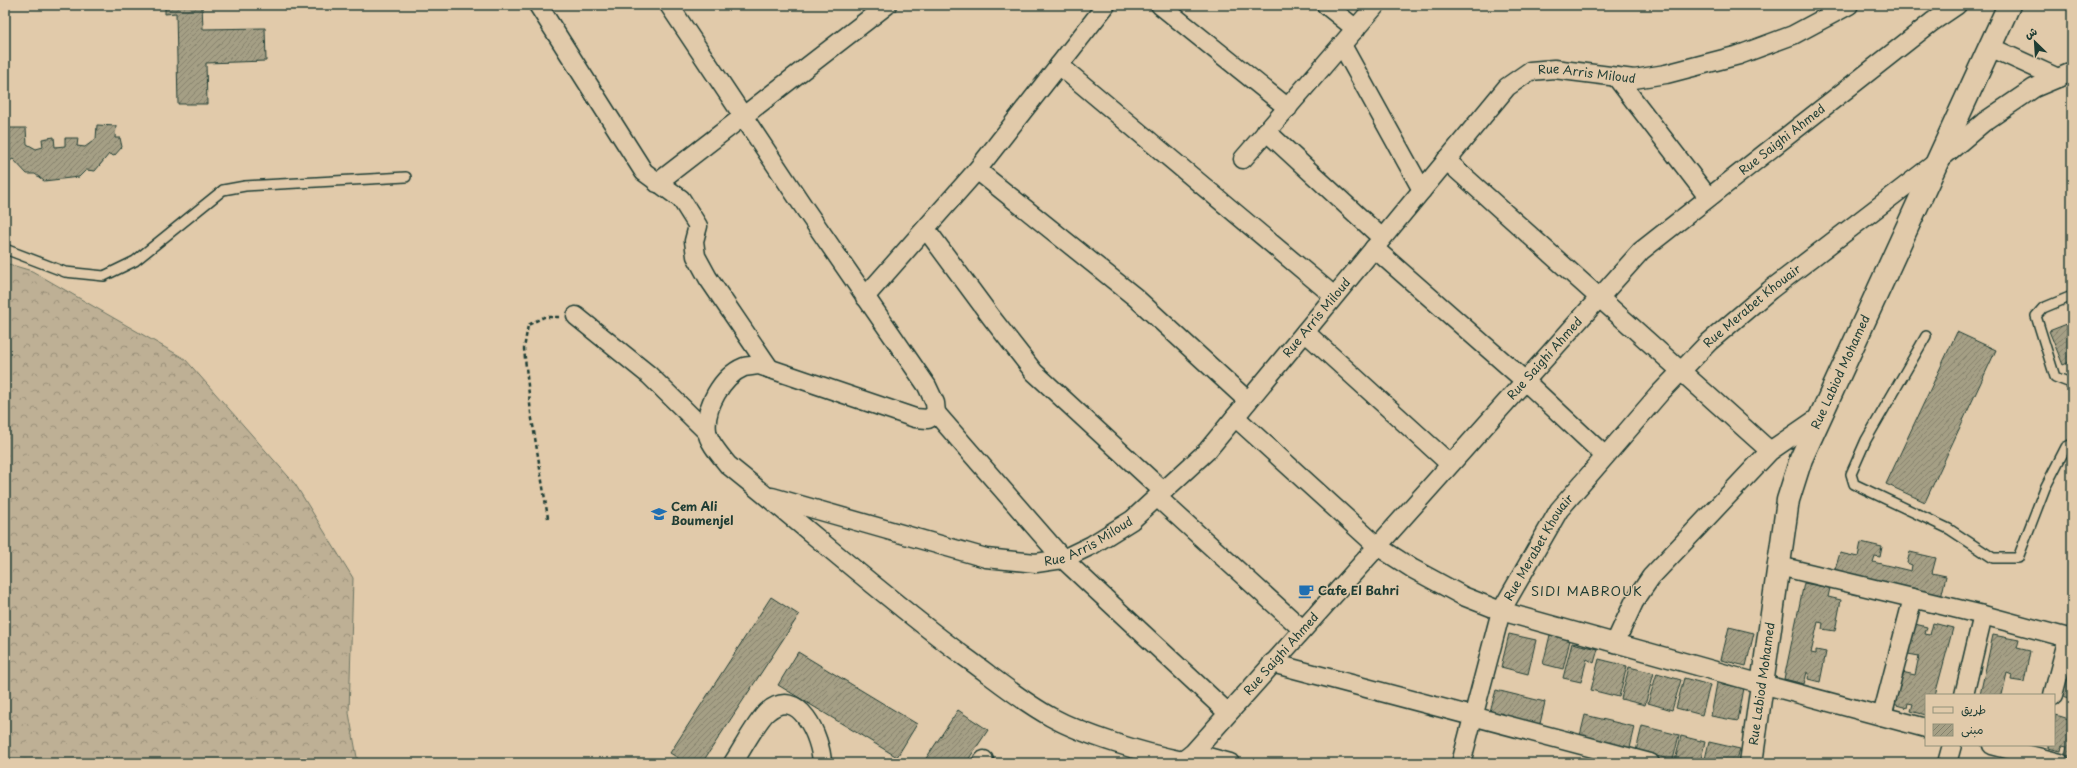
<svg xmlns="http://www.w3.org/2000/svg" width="2077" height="768" viewBox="0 0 2077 768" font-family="'Playpen Sans','Playpen Sans Arabic',sans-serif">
<defs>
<pattern id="forest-crowns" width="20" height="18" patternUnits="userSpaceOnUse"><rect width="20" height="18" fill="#beb095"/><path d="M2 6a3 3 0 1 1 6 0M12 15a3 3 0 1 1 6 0" fill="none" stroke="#9a907a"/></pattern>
<pattern id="building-hatch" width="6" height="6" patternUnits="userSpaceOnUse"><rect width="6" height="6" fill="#a59f85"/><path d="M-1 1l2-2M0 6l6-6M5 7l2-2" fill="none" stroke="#86836e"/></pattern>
</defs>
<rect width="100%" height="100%" fill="#e1caaa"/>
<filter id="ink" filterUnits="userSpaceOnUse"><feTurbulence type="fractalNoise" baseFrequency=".025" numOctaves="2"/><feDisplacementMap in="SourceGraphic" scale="8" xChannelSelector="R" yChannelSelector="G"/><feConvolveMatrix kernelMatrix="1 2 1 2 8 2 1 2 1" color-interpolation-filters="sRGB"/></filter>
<g filter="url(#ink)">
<path fill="url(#forest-crowns)" stroke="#6e7664" d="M5,263L32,271L185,359L295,484L353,578L349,713L358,763H5Z"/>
<path fill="url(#building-hatch)" stroke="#1f3d34" d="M165,5H202L203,29L265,28L266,61L206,63L207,104H178L176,13L165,14Z
M97,125L116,126L115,138H120L122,147L114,156L109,154L95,171L86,170L79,177L44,181L35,174H27L13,159L8,162L5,158V128H26L27,144L36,149L43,147L42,139L54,137L55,147L65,146V138H78L77,146L85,147L96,139Z
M2072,322V361L2063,365L2049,331Z
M1957,332L1996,350L1925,502L1886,484Z
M1861,542L1882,547L1880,557L1875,556L1873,562L1911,571L1912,565L1907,563L1910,552L1936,558L1932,573L1946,576L1941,598L1834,573L1840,553L1858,557Z
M1804,583L1830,588L1828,597L1841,600L1835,631L1822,629L1823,623L1818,622L1811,653L1816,654V650L1826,652L1820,682L1808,679L1809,673L1807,672L1804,684L1784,679Z
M771,597L799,615L702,763H686L670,753Z
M1933,623L1953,628L1935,695H1926V715L1911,711L1913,704L1908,703L1907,708L1893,704L1902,672L1915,675L1919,656L1908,654L1915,624L1927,627L1925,634L1930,635Z
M1729,627L1754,633L1746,666L1721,660Z
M1509,634L1536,640L1528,674L1501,667Z
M1550,635L1570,640L1563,669L1543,664Z
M1993,635L2019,640L2017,648L2030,651L2024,682L2011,680L2012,675L2007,673L2002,695H1980Z
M1572,643L1598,649L1594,663L1587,659L1581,682L1563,678Z
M798,652L917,724L897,757L778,685Z
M1599,659L1627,666L1619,697L1591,690Z
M1629,667L1654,673L1645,705L1621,699Z
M2070,668H2072V700L2062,697Z
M1657,673L1681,680L1672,710L1648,703Z
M1684,678L1710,685L1702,715L1676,708Z
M1717,683L1744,688L1738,721L1711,716Z
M1496,690L1545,702L1539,728L1489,715Z
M2072,706V757L2065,755L2067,747L2062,746L2061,751L2048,748V745H2054V724L2056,715L2069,719Z
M958,710L988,730L966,763H923Z
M1585,715L1635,727L1629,752L1579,740Z
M1642,726L1679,735L1673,760L1636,751Z
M1681,736L1705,742L1700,763L1675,761Z
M1709,742L1740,749L1736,763H1704Z"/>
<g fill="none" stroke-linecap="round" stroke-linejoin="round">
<defs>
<path id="service" d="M5,249L65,272L104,276L135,261L223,190L245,186L406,177
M2072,296L2043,308L2036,316L2055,377L2068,382L2072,380
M1926,336L1866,440L1851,474L1854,484L1949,529L1993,558H2018L2045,488L2066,447L2072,444"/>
<g id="minor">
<path d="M538,5L644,172L681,199L698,226L694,241L696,256L708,278L770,369"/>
<path d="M669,5L805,209L927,386L935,403L936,413L928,419L915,418L759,365C754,366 748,366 744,367C722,376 704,408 707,431C708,442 721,456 728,465C807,528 883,596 965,657C993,677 1021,701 1051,717C1086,736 1144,753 1183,761"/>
<path d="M1160,5L1288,108"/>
<path d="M1326,5L1356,29"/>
<path d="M1342,45L1422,190"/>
<path d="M1990,47L2058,78"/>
<path d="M1059,65L1334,296"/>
<path d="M1616,77L1708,197"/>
<path d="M1266,131L1382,238"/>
<path d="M1243,159L1376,5"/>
<path d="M1446,160L1770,451"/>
<path d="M977,170L1135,297L1248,401"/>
<path d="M657,183L887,5"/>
<path d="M926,229L991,317L1034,372L1163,491"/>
<path d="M1374,248L1524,380L1605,456"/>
<path d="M865,297L977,170L1106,5"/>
<path d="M576,316L649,375L707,432"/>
<path d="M1305,332L1450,464"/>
<path d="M936,413L1063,559L1228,713"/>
<path d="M1235,417L1377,546L1413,569L1463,596L1501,611L1762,684L1926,728"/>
<path id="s1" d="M772,497L986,558L1036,563L1063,559L1092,545L1132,520L1207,451L1507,87L1530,71L1554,69L1634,79L1666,74L1739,55L1793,35L1849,5"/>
<path d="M1157,497L1302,629"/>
<path d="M1779,566L1983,615L2072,639"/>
<path d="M1615,643L1634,602L1651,577L1770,451L1821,416"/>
<path d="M1272,663L1650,763"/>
<path d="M1964,695L1983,615"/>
<path d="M2053,695L2068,638"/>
<path d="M1882,716L1913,598"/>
<path d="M1992,745L2060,763"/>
<path d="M1193,753L1230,763"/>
<path d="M733,763C741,751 757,721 767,712C799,684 821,738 822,763"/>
<path d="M982,763L984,760"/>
<path id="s2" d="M1180,763L1193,753L1641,251L1932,22L1957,5"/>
<path id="s3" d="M1461,763L1501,611L1559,510L1660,393L1709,342L1770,290L1938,161L1984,122L2034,88L2072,72"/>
<path d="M1947,763L1952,745"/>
</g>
<g id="tertiary">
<path id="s4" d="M1751,763L1788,500L1801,459L2009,5"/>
</g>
</defs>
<use href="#service" stroke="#1f3d34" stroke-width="12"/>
<use href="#minor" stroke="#1f3d34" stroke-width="21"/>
<use href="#tertiary" stroke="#1f3d34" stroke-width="25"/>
<path stroke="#1f3d34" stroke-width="2.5" stroke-dasharray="4 3" stroke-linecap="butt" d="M548,518L531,413L524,349L528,325L544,317H561"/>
<use href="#service" stroke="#e1caaa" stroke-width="9"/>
<use href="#minor" stroke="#e1caaa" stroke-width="18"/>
<use href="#tertiary" stroke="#e1caaa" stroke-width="22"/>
</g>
</g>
<defs>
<symbol id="school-bare" viewBox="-9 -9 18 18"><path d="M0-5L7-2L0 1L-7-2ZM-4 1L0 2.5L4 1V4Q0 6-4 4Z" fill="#1f6fb2" stroke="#e1caaa" stroke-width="2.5" paint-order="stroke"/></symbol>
<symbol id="cafe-bare" viewBox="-9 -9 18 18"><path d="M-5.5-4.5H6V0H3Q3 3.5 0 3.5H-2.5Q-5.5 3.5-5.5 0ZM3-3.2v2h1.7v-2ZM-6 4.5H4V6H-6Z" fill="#1f6fb2" stroke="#e1caaa" stroke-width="2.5" paint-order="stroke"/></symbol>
</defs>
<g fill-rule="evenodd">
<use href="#school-bare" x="648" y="503" width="22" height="22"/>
<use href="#cafe-bare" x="1295" y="580" width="22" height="22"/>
</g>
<g text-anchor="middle" stroke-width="3" stroke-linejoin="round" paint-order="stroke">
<g font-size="12" fill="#1f3d34" stroke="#e1caaa">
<text dy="4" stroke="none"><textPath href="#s1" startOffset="1038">Rue Arris Miloud</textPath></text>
<text dy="4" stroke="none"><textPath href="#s2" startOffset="869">Rue Saighi Ahmed</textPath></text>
<text dy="4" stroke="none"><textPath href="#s3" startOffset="555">Rue Merabet Khouair</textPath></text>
<text dy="4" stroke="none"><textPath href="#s1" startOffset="654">Rue Arris Miloud</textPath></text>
<text dy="4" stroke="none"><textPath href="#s2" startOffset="545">Rue Saighi Ahmed</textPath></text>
<text dy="4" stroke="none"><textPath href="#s4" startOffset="404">Rue Labiod Mohamed</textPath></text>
<text dy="4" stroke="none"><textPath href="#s1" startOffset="330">Rue Arris Miloud</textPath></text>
<text dy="4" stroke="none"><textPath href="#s3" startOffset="231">Rue Merabet Khouair</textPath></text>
<text dy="4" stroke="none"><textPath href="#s2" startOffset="149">Rue Saighi Ahmed</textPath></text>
<text dy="4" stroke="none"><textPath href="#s4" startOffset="80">Rue Labiod Mohamed</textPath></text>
</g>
<g font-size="12" font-weight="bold" fill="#1f3d34" stroke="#e1caaa" text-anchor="start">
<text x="671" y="511">Cem Ali<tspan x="671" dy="14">Boumenjel</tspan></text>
<text x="1318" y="595">Cafe El Bahri</text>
</g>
<g font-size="13" letter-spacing="1" fill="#1f3d34" stroke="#e1caaa">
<text x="1587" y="596">SIDI MABROUK</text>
</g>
</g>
<rect width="2077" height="768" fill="none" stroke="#e1caaa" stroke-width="20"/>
<rect x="10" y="10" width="2057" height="748" fill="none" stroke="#1f3d34" stroke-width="1.5" filter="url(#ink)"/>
<rect x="1925" y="694" width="130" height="52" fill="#e1caaa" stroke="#93927b"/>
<rect x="1933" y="707" width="20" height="6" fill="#e1caaa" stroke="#93927b"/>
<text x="1961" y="714" font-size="12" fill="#1f3d34">طريق</text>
<rect x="1933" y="724" width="20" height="12" fill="url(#building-hatch)" stroke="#93927b"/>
<text x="1961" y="734" font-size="12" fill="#1f3d34">مبنى</text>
<g transform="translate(2035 42) rotate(335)" stroke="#e1caaa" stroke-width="3" paint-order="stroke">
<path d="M0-3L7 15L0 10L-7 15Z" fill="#1f3d34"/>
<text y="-6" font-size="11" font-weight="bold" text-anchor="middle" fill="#1f3d34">ش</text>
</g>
</svg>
